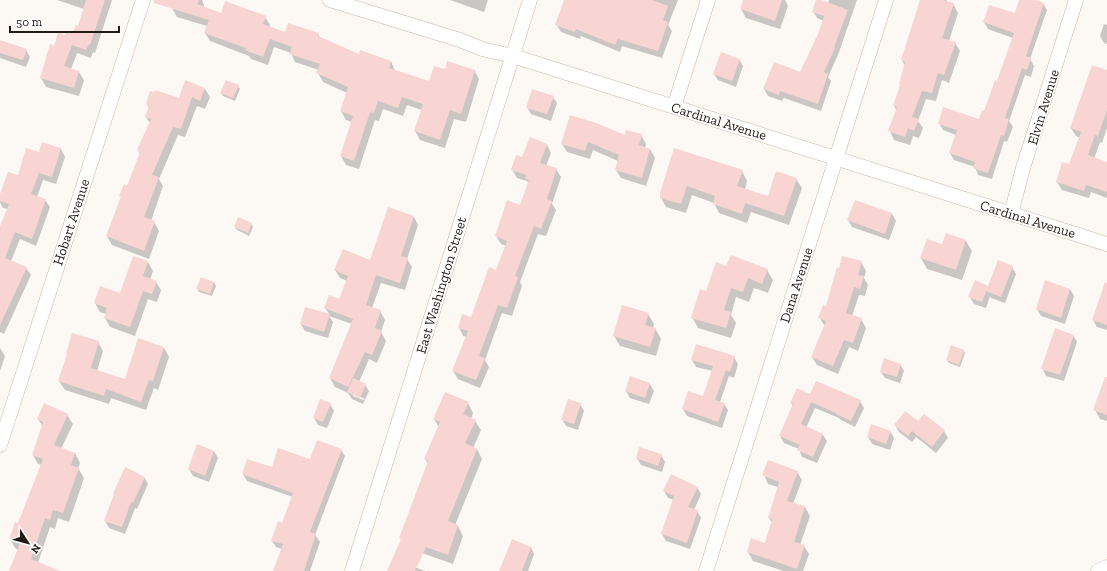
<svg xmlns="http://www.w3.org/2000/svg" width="1107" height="571" viewBox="0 0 1107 571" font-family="'Zilla Slab',serif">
<rect width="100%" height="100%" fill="#fcf8f4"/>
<path fill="#0003" fill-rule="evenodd" d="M57,0H112L95,53L93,52L91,58L77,53L71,69L79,72L84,80L79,96L46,87L41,78L54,47L66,36L74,35L78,27L84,9Z
M173,0H202L204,5L203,8L221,14L265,17L270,25V28L285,34H318L320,38L359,56L391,61L395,71L430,82L445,71L474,70L479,79L466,122L454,119L445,148L420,140L415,131L422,110L407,105L403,116L383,109L379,121L375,120L359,169L346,165L341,156L352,122L346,120L341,111L347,93L323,82L318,73L319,70L295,62L291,53L274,47L268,65L251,59L249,56L210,41L205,33L207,26L177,17L172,8Z
M450,0H488L484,12Z
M565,0H678L668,25L672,31L662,58L622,46L620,52L581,36L580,39L561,32L556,24Z
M744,0H785L788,6L780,29L746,18L741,9Z
M817,0L828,3L829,0H857L838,55L828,77L831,81L821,111L784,98L782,101L768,96L764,89L800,73L819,34L824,21L817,18L813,11Z
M922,0H947L946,2L953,4L958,13L949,41L955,43L960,51L949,83L942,80L936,101L926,99L918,121L923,128L919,138L913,136L910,145L894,140L890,131L897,111L894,106L901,86L905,66L902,60Z
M1020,0H1033L1043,3L1047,10L1030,59L1034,66L1031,77L1025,75L1009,121L1013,127L1007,142L1004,141L992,179L978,175L975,167L954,160L950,153L956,135L943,130L939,123L980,120L985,112L997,82L1013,38L988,29L984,22L1016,15Z
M1104,24L1107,25V44L1104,43L1100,36Z
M0,42L26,50L30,57L26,67L0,58Z
M739,59L743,66L736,87L718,80L714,74Z
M1107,71V128L1102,143L1100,142L1094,159L1107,163V198L1091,192L1089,198L1062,190L1057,182L1070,166L1080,138L1076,136L1071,128Z
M238,86L240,89L235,101L223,96L221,93Z
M205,89L210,97L205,109L197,106L185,137L178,135L159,179L163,186L151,221L154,222L159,231L149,259L112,245L107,236L121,197L128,187L140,154L138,150L150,123L146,117L149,108L147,104L179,100Z
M553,97L557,103L551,121L531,114L527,107Z
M641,135L646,144L645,148L650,149L655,158L646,186L621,178L616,170L618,161L593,150L590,159L567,152L562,144Z
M547,145L551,153L546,166L556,169L561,177L552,204L556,210L546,236L538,234L520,282L522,286L512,316L502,313L485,360L489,367L480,388L458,379L453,371L467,337L463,336L459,327L472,319L497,271L506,246L501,244L496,236L520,206L529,184L527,181L517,178L512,169L523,158Z
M61,149L65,157L56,184L43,180L37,197L45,200L50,207L36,246L20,239L11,261L26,268L31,275L4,334L0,332V228L8,209L3,208L0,202V197L40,153Z
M675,149L742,171L747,181L745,189L769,197L796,179L802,188L789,225L751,212L747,223L719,213L714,203L692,195L686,213L666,207L661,198Z
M892,214L896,221L889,240L852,227L848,220Z
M414,217L418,225L407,259L412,267L405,290L381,283L372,308L380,311L385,320L381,332L386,341L377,363L369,359L359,382L365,385L369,391L363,404L352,399L348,393L335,387L330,378L352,324L329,316L333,322L328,338L305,331L301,324L306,308L330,315L325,308L340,300L347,281L340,278L335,270L370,262ZM353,394L365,399L364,400L353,396Z
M251,224L253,227L249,236L237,230L235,227Z
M966,241L972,251L962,280L927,269L921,258Z
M148,262L153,271L150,280L156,282L161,290L157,302L148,299L135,336L110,327L105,318L106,314L100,312L95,303L121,294Z
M861,262L866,271L864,278L868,285L865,296L859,295L852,316L861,319L866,328L858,351L849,347L838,374L817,365L812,357L825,327L820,318L827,307Z
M1012,267L1016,274L1005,303L991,298L990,296L986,308L974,304L970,297L988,286Z
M767,270L773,280L768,293L754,288L749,302L736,297L731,315L736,323L731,338L698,328L692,317L706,292Z
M214,282L216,286L212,296L199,292L197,289Z
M1070,289L1074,296L1065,324L1041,316L1037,309Z
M1107,297V330L1097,327L1093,320Z
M648,314L654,324L653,328H655L661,339L656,356L620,346L614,336Z
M1073,335L1077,342L1064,381L1046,376L1043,369Z
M98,342L103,351L97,371L126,380L164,348L169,357L158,390L154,388L146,410L111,398L109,404L65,390L59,381L68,356Z
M0,348L5,356L0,371Z
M963,350L965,353L960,367L949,363L947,360Z
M734,357L738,364L734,378L729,376L720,402L724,404L728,410L722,428L687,416L683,409L703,397L713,371L696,367L692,360Z
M900,364L904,371L900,383L885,378L881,372Z
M650,384L654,391L649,404L630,398L626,391Z
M1107,389V421L1100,419L1095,410Z
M811,395L860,401L864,408L855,427L841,420L839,418L815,408L806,428L823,435L827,441L817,463L802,457L799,449L784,443L780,436L793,406L791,403Z
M468,403L473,413L471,419L475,421L481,430L473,448L477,449L482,459L455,525L458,526L463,536L453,564L405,547L400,538L428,464L425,459L439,427L434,419Z
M330,404L334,411L327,428L318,425L314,418Z
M580,404L584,411L578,430L566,426L562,419Z
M67,415L73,424L61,449L75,453L80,463L78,468L84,478L69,522L58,518L55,529L50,527L38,563L59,571H10L18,550L16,549L10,540L19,524L42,465L38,464L33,455L43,427L38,419Z
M919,423L944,431L948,438L936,453L916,437L912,442L899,432L895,425Z
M890,431L894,438L890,450L872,444L868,437Z
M640,448L661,455L665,462L662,472L641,465L637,458Z
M341,450L345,456L315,535L320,542L310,571H274L282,549L276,547L272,541L283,524L293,497L247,481L243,474L311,460Z
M214,451L218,458L209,482L193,476L189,469Z
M797,472L802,480L793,504L805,507L810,516L800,545L804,546L809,554L803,571H784L753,561L748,552L752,540L765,544L772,523L769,518L778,487L768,484L764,475Z
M144,477L148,484L137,509L135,508L125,534L109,528L105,521Z
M697,487L701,494L694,510L697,511L701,518L690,549L666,541L662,534L674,500L668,498L664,491Z
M531,547L534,554L528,571H500Z
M393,559L425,571H388Z"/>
<path fill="#f8d5d3" d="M86,0H105L90,45L89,44L86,50L72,45L64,66L79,71L74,88L40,78L50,44L54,46L58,32L65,35L66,31L73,33L76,25L78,26Z
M154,0H199L197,4L221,13L225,1L266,16L263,24L285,32L288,23L319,33L318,36L359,54L360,50L391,61L389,68L429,81L434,66L445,69L447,61L475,70L461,114L450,110L440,140L414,131L423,104L402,97L398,108L378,101L374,113L370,112L354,161L340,156L353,116L340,111L348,87L316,73L320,64L289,54L292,47L270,39L263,57L245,50L246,48L204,33L209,20L154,3Z
M564,0H652L668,6L663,20L668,22L658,51L618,39L615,45L576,29L575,32L555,25Z
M743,0H782L775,21L740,9Z
M816,0H822L848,10L834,47L835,48L824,72L828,74L818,104L780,91L779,95L763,89L774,62L800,72L818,34L824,16L812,12Z
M920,0H943L954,3L942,38L956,42L944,75L938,73L932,93L922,91L912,117L919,119L914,131L908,128L905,137L888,131L897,107L893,106L900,85L899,84L905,62L901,60Z
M1019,0H1036L1044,3L1026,56L1031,58L1027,70L1022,68L1005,118L1009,119L1004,136L1001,135L988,173L973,168L975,162L949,153L957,130L938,124L943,107L979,119L982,110L984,111L995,80L997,81L1014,33L983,22L989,5L1015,13Z
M0,40L27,49L23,60L0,53Z
M721,52L740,59L732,81L713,74Z
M1092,65L1107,70V110L1098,136L1095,135L1088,155L1107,162V192L1086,185L1084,191L1056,182L1062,162L1069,164L1081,132L1070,128Z
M185,80L205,88L200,101L192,97L181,129L173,127L152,175L159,177L144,217L155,221L144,251L106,236L121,197L119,196L124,184L127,186L140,152L137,150L151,119L145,117L149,106L146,104L150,91L154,92L155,90L179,98Z
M226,80L239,85L233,98L220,93Z
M532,89L554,96L547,114L526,108Z
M570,115L596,123L625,135L626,130L642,134L639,145L650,149L642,178L615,170L619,155L588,142L585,151L561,144Z
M530,137L547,144L540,163L557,168L547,199L552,201L541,229L534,226L515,276L518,277L507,308L498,305L479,356L485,358L476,380L452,371L468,331L458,328L462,314L471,317L489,267L496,270L507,241L495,236L507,200L520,205L529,180L525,179L526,175L511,170L516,155L522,157Z
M42,142L61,148L52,177L39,173L31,194L46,199L32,239L15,232L5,258L27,267L0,325V226L9,204L0,201V194L8,172L18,175L26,148L39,152Z
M674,148L743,170L737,186L768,196L776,171L797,178L784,216L745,203L742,214L713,204L715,196L687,186L681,204L660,198V193Z
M855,200L892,213L885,234L847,220Z
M388,207L414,216L401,256L408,258L400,283L376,275L366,305L381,310L375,328L382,331L372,355L365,352L348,387L329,378L353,319L324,308L329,295L339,299L348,276L334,270L343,249L370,260Z
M238,217L252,223L248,233L234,227Z
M946,233L966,240L956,270L920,258L927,239L942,244Z
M731,255L768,269L762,284L748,278L743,292L731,288L724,310L731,312L726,328L691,318L700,289L706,291L716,262L726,266Z
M133,256L148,261L143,276L157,281L152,294L143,291L130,327L104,318L107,308L94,303L100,286L120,293Z
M842,256L862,261L858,275L864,276L860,289L854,287L846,313L862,318L853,343L844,340L833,366L811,357L826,321L818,318L823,305L826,306L837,267L839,268Z
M998,260L1013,266L1001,297L986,291Z
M201,277L214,282L210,294L196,289Z
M975,280L988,286L982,302L968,297Z
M1045,280L1070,289L1061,318L1036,309Z
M1105,282L1107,283V325L1092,320Z
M622,305L649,313L645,325L656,328L650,347L613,336Z
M305,307L330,314L324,332L300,324Z
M1055,328L1074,335L1060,375L1041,369Z
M72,333L99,341L91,368L125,379L138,338L164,347L153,381L149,380L141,402L106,389L104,396L58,381L67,354H66Z
M696,344L735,356L730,372L726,370L715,400L725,403L718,422L682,409L688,391L703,396L713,366L691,360Z
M951,345L964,350L959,365L946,360Z
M884,358L901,364L897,377L880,372Z
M630,376L650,383L645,398L625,391Z
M1105,377H1107V415L1093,410Z
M353,378L366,384L360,398L347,392Z
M816,381L861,400L851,421L836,414V413L811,402L801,424L823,434L813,457L797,450L800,445L779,436L793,404L790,403L797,388L810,394Z
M445,392L469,402L463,414L476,420L465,443L477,449L448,521L458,525L448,555L426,547L415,571H387L401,539L399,538L428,461L424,459L440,422L433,419Z
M320,399L331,403L323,422L313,418Z
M568,399L581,403L574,424L561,420Z
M44,403L68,414L54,445L75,453L71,465L79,468L63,513L53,510L50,520L45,518L31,559L60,571H9L20,543L9,540L15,522L18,523L43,459L32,455L43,422L37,419Z
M905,411L918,421L924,414L945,430L932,447L912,431L908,436L894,425Z
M871,424L891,431L886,444L867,437Z
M317,440L342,449L310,532L316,534L304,571H273L283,544L271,541L278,521L282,523L293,493L242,474L247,459L272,467L278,448L310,459Z
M197,444L214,451L205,476L188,469Z
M639,447L662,454L658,466L636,458Z
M768,460L798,471L787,501L805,506L794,542L805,545L797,569L747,552L751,538L765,543L772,519L768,518L779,482L762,475Z
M125,467L145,477L133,503L131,502L122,527L104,521L114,494H113Z
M671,474L698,487L688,507L698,510L687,543L661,534L674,496L663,491Z
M512,539L531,547L522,571H499Z"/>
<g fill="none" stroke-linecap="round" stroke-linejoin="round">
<defs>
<path id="minor" d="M330,0L460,40L482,49L513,56L1107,244
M674,107L708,0
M1011,214L1023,168L1076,0
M0,445L143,0
M352,571L530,0
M706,571L886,0
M1098,571L1107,567"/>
</defs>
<use href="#minor" stroke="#cdb6a6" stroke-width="15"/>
<use href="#minor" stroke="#fff" stroke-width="14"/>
</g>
<g text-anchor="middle" stroke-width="3" stroke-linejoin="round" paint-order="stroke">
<g font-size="14" fill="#221a14" stroke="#fff">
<text transform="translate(1043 107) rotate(-73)" y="5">Elvin Avenue</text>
<text transform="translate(719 121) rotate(17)" y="5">Cardinal Avenue</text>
<text transform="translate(1028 219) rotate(17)" y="5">Cardinal Avenue</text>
<text transform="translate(71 222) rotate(-72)" y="5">Hobart Avenue</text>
<text transform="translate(441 285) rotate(-73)" y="5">East Washington Street</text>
<text transform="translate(796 285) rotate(-72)" y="5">Dana Avenue</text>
</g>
</g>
<g transform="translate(28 543) rotate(126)" stroke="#ffffff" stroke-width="3" paint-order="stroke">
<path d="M0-3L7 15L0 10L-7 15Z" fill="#221a14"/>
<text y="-6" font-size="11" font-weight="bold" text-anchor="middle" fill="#221a14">N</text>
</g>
<path d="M10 26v6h109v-6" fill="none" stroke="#221a14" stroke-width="2"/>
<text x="16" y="26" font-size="12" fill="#221a14" stroke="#ffffff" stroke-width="3" paint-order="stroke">50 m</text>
</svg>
